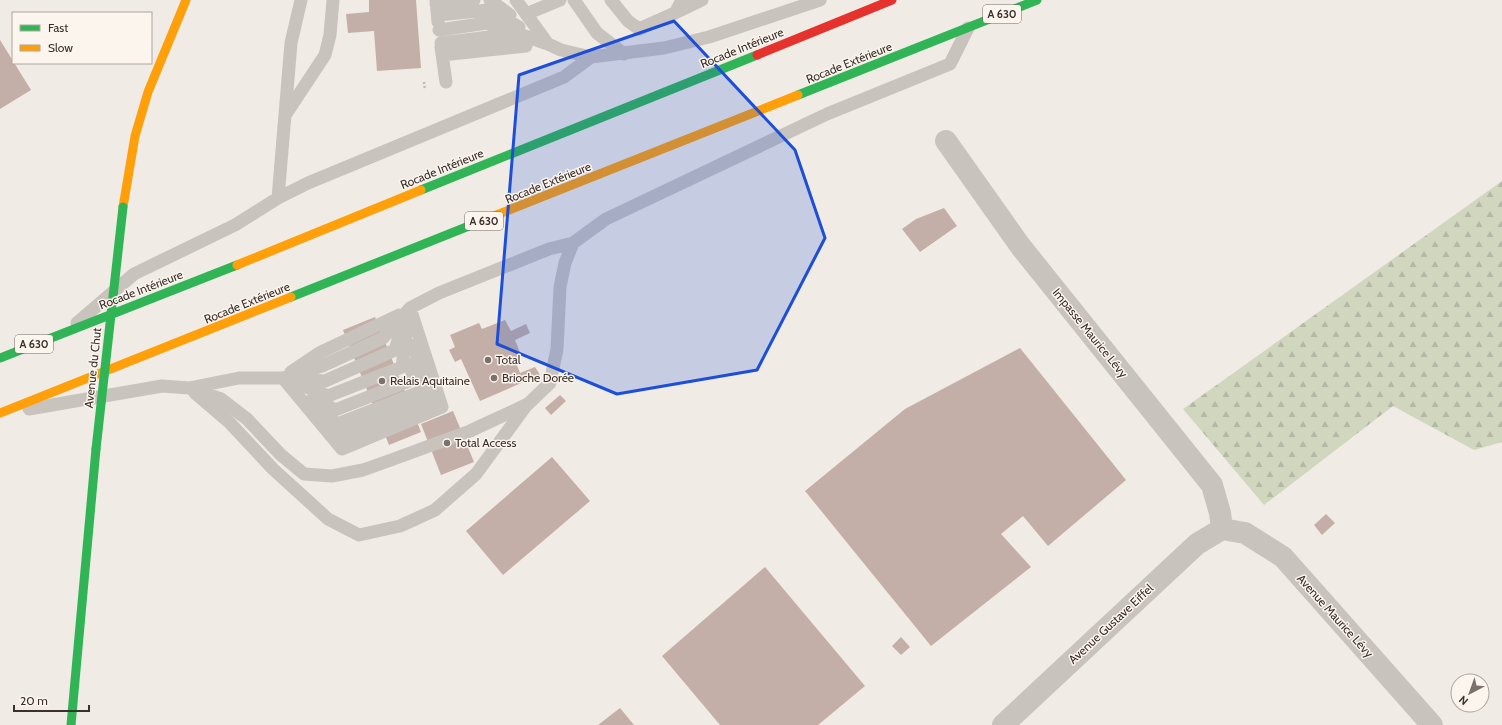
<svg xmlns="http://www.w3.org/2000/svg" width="1502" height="725" viewBox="0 0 1502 725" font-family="Cabin,sans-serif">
<defs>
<pattern id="forest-firs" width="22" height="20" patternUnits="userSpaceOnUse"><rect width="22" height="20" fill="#d1d6bf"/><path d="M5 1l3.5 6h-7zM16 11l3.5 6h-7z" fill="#b4b8a4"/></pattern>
</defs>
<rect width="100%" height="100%" fill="#f0ebe5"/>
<path fill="url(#forest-firs)" d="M1502,181V442L1474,450L1393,406L1264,505L1183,409Z"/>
<path fill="#c3afa7" d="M369,0H416L421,68L377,71L374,31L348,33L346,14L369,12Z
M0,40L31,90L0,109Z
M944,208L957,226L920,252L902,229L916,219Z
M375,317L421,432L389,445L343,330Z
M505,320L511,331L526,324L530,333L515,340L521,355L514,358L520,373L535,367L540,375L480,401L461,359L455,362L449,350L455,347L450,335L479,323L482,329Z
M1020,348L1126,480L1048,546L1023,516L1001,534L1031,567L931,646L805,491L905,409Z
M560,395L566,401L551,415L545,408Z
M453,411L474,462L441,475L421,424Z
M552,457L590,501L503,575L466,531Z
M1326,514L1335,523L1322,535L1314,525Z
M765,567L865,686L818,725H720L662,656Z
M901,637L910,647L901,655L892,646Z
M620,708L634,725H598Z"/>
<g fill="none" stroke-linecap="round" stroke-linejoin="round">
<path stroke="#c2bbb6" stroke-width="2.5" stroke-dasharray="2 2" stroke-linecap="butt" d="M424,82L425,90"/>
<path stroke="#c9c3be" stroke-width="13" d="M436,0L438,22
M490,0L510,15
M516,0L548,44
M574,0L597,33L624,54
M611,0L628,21L639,29L675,13L682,0
M436,4L474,0
M675,13L702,0
M526,14L560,0
M438,15L488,10L519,27
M439,30L487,23L548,44L561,50L591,57L664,48L709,37L820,0
M441,43L489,37L523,41
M441,47L446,82
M442,55L526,46
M286,114L325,55L330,35L333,0
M278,198L291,43L301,0
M77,323L134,274L235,225L278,198L308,183L564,77L591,57
M291,372L321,352L399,315
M283,378L342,449L442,407L410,308
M285,378L328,396L402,367L409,313
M297,379L325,381L395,350L401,331
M189,388L239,378H283L322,366L383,338L410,308L439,293L549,249L573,243
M195,393L229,422L273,469L328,519L359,535L400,526L435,510L476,474L526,406
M310,401L337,424L422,391L415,345
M320,401L335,410L412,380V364
M29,409L162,386L189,388L221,399L247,419L281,455L304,474L332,476L363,470L391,460L470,431L528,404L550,383L557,349L560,287L565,263L573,243L606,219L827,114L950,64L968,28
M330,426L340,436L432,400L428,385"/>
<path stroke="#c9c3be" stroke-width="22" d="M946,141L1021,247L1212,485L1220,513L1222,529
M1222,529L1245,533L1283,557L1432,725
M1003,725L1197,544L1222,529"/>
<path stroke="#30b455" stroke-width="9" d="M798,95L1037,0
M421,190L757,55
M291,297L489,218
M0,358L237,265
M71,725L96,449"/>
<path stroke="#ff9f0a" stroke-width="9" d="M123,207L135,136L148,92L186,0
M489,218L798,95
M237,265L421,190
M0,413L291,297"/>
<path stroke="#e5322d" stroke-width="9" d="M757,55L892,0"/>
<path stroke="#30b455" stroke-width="9" d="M96,449L123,207"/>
</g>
<path fill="#1d4ed8" fill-opacity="0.2" stroke="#1d4ed8" stroke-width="3" stroke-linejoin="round" d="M674,21L795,150L825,238L757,370L617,394L497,344L519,75Z"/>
<g fill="#7a716c" stroke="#fbf5ee" stroke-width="1.5">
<circle cx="488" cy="360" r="4"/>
<circle cx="494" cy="378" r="4"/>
<circle cx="382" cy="381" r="4"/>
<circle cx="447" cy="443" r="4"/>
</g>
<g text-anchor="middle" stroke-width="3" stroke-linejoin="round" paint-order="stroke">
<g fill="#fbf5ee" stroke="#756b66" stroke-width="1">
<rect x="983" y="5" width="38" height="18" rx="3"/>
<rect x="465" y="212" width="38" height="18" rx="3"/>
<rect x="15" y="335" width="38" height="18" rx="3"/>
</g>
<g font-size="11" font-weight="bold" fill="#3b302b">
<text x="1002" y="18">A 630</text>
<text x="484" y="225">A 630</text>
<text x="34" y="348">A 630</text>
</g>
<g font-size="12" fill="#3b302b" stroke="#fbf5ee">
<text transform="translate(742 48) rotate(-22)" y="4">Rocade Intérieure</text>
<text transform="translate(849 63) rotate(-22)" y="4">Rocade Extérieure</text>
<text transform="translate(442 169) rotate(-22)" y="4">Rocade Intérieure</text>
<text transform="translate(548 183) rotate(-22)" y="4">Rocade Extérieure</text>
<text transform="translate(141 290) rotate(-21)" y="4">Rocade Intérieure</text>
<text transform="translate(247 303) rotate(-22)" y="4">Rocade Extérieure</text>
<text transform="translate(1090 333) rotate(51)" y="4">Impasse Maurice Lévy</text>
<text transform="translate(93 368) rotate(-84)" y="4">Avenue du Chut</text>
<text transform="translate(1335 616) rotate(48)" y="4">Avenue Maurice Lévy</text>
<text transform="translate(1111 624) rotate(-43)" y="4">Avenue Gustave Eiffel</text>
</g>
<g font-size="12" fill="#3b302b" stroke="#fbf5ee" text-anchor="start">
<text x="496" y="364">Total</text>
<text x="502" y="382">Brioche Dorée</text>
<text x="390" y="385">Relais Aquitaine</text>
<text x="455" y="447">Total Access</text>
</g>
</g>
<rect x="12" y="12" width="140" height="52" fill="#fbf5ee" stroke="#aea6a0"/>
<rect x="20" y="25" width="20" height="6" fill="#30b455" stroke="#aea6a0"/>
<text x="48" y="32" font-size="12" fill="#3b302b">Fast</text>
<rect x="20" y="45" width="20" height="6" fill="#ff9f0a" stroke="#aea6a0"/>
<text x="48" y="52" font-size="12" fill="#3b302b">Slow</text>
<g transform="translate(1470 693) rotate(221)"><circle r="19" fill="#fbf5ee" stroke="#aea6a0"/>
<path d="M0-3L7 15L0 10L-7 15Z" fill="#7a716c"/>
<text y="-6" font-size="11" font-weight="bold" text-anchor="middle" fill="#3b302b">N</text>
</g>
<path d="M14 705v6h75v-6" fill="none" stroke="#3b302b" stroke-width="2"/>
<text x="20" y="705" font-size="12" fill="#3b302b" stroke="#fbf5ee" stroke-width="3" paint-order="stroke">20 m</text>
</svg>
